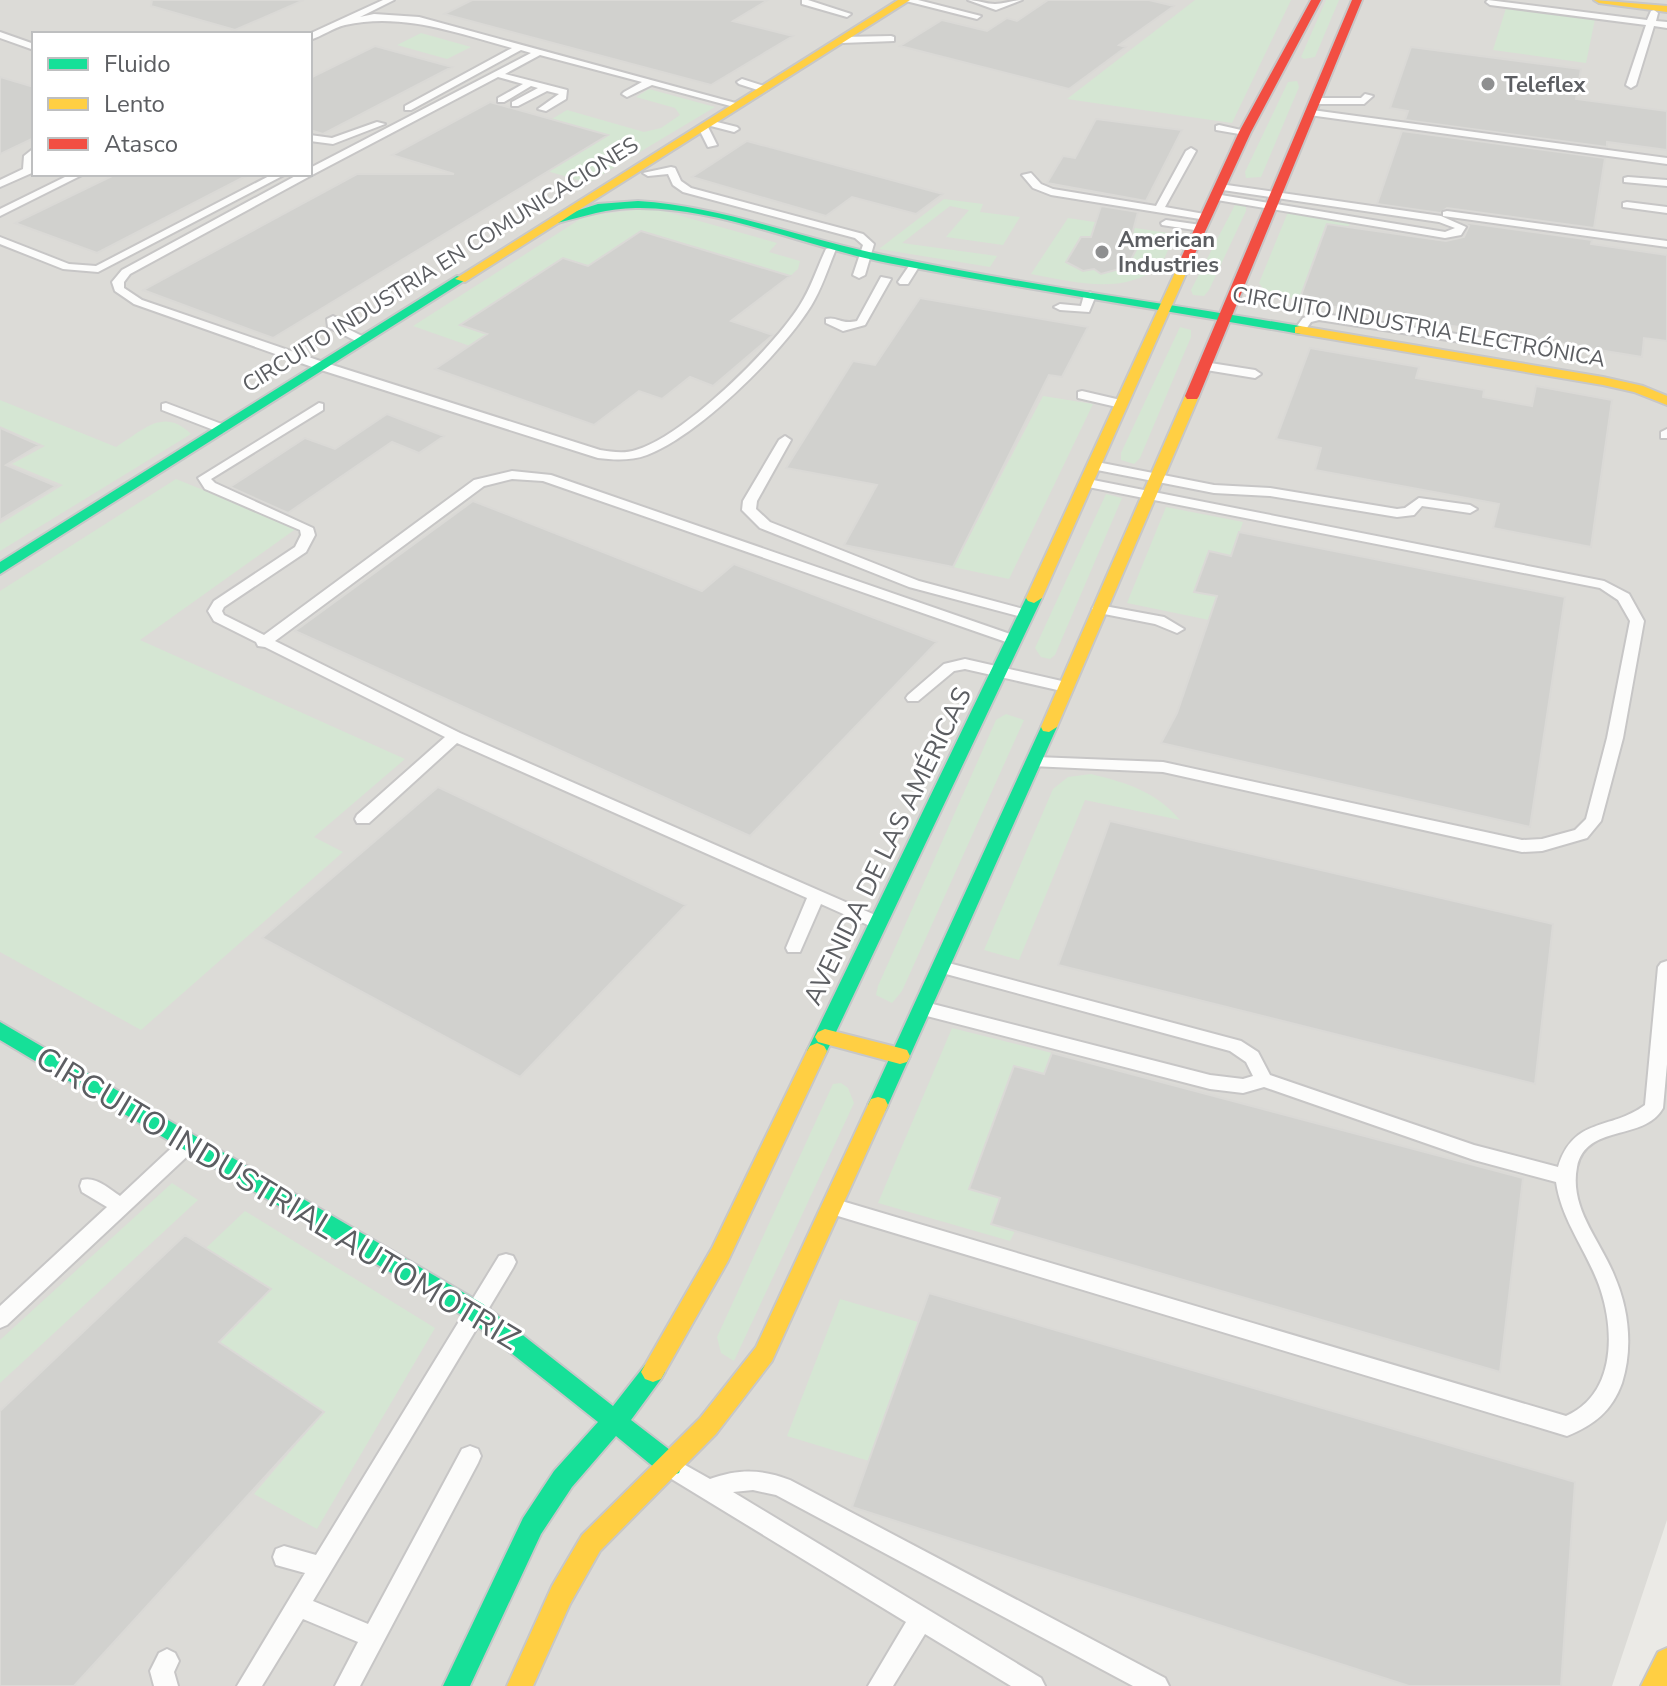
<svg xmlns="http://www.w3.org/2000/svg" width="1667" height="1686" viewBox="0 0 1667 1686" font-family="'Nunito Sans',sans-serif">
<rect width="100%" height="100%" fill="#ebeae6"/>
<path fill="#dcdbd7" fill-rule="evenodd" d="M0,0H1667V1520L1612,1686H0ZM34,34H310V174H34Z"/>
<path fill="#d5e6d3" d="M1195,0H1291L1232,123L1067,99Z
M1326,0H1339L1315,57L1304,59L1301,57Z
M1506,8L1595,19L1586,63L1493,50Z
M421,33L471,47L447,59L397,45Z
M1297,81L1299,87L1261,177L1246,178L1245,172L1288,82Z
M649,89L715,107L588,183L547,171L607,135L552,119L567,110L644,132L661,128L680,115L675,108L636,97Z
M944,199L983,204L980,212L1020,217L1003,245L946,237L969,210L950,206L902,243L997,256L990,267L879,249Z
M1236,203L1246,206V211L1209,290L1204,296L1193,295L1191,290Z
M653,208L777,243L769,252L800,261L798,269L790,276L641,231L588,266L562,258L461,325L487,334L470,346L413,326L585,216Z
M1288,212L1350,222L1348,227L1326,224L1300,298C1283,297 1268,298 1259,283Z
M1068,218L1175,234L1161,266C1121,296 1076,282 1031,274Z
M1180,327L1191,330V337L1140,458L1134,464L1121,460V453Z
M1043,396L1093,404L1009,579L953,567Z
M0,400L116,447C144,430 163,407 191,434L0,551V524L63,485L12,464L45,446L0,426Z
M176,479L297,528L140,640L405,759L314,837L343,852L141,1030L0,952V591Z
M1106,494L1122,498L1055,655L1050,659L1041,657L1035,648Z
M1166,507L1243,522L1209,620L1127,603Z
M1006,714L1024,720L902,991L892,1003L876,995L878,986L996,720Z
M1091,774C1127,783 1155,791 1180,820L1085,800L1019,960L984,950L1053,789L1068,777Z
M952,1028L1052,1053L1044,1074L969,1189L1000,1198L991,1224L1015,1231L1010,1241L878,1203Z
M841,1083L848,1088L854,1103L734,1361L721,1353L717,1337L833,1084Z
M172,1183L198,1200L0,1383V1340Z
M245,1211L435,1328L317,1529L254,1494L324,1412L219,1342L271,1289L206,1248Z
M840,1299L918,1322L869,1461L787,1436Z"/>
<path fill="#d1d1ce" stroke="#dad9d6" stroke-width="2" d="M152,0H304L235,30L151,6Z
M472,0H768L733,21L793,36L711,85L444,14Z
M1048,0H1149L1174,6L1119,45L1126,47L1069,89L900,46L942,20L987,31L1007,18L1017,21Z
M375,46L452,67L323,134L310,130V78Z
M1411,47L1581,69L1576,99L1667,111V150L1607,142V147L1405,120L1408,111L1390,108Z
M0,77L34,87V138L0,154Z
M490,102L608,135L273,338L143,290L357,174H454L392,155Z
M1096,119L1182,130L1146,201L1047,183L1063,156L1075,158Z
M1402,131L1605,158L1594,228L1447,208L1440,213L1377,204Z
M747,141L943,194L916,214L852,197L826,216L692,177Z
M116,174H250L97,253L15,223Z
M1101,206L1138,212L1130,242L1138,246L1127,267L1101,274L1094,269L1083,271L1066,262L1081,237H1091Z
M1461,222L1592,240L1591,244L1667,255V341L1644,338L1642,357L1299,301L1327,224L1446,241L1464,237L1469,226Z
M641,231L790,276L731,321L773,335L713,386L690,377L662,399L639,391L594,425L435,369L487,334L460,325L563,258L588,266Z
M920,298L1088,327L1062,377L1049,375L953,567L844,545L877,485L786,468L853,361L875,365Z
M1310,348L1419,367L1416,378L1484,390L1483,397L1532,406L1536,386L1612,400L1591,547L1493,528L1499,504L1315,470L1321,448L1276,439Z
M387,414L444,436L419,453L392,442L288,513L230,487L305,438L335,449Z
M0,428L39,445L6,465L56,486L0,520Z
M473,501L702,591L734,564L937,642L750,836L295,631Z
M1239,532L1565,597L1530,827L1161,743L1177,713L1217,596L1194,592L1209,551L1231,556Z
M438,787L686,905L520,1077L262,938Z
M1110,821L1553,924L1535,1084L1058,965Z
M1052,1053L1523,1178L1500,1372L991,1224L1000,1198L969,1189L1014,1066L1044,1074Z
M185,1235L271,1289L219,1342L324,1412L74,1686H0V1411Z
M929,1293L1575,1482L1561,1686H1409L852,1507Z"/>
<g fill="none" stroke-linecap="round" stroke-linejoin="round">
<defs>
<path id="lane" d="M383,0H394L360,17L374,14L419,17L743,105L738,108L652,85L627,97L622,94L624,92L642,82L540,55L505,74L567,90L566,99L546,111L538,109L559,94L547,91L518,106H512V102L538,88L531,86L504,102H498V98L523,84L498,77L312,175L130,274L124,282V288L142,300L326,363L600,450C611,452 625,454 636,450C684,436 774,347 800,305C811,288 817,268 826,249L835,247L836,249C828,268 822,288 811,306C782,353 699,435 647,455C631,461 614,460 598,458L318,369L134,304L115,291L112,282L122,270L299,174H310V168L531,53L521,50L411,110H405V106L512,48C457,33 402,12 345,25C333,28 322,36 310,40L309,34Z
M802,0H808L851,14L847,17L802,4Z
M902,0H918L981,16L977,19Z
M968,0C977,0 986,4 995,4C1004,4 1013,0 1022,0L996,10Z
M1488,0L1647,20L1651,11L1654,10L1658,13L1656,21L1667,22V28L1654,26L1636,85L1631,88L1626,85L1646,25L1490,5L1486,2Z
M0,32L34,44V50L0,38Z
M891,36L894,37V41L842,43L837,40L842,37Z
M742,79L767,87L769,89L764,92L739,84L737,82Z
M1365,94L1373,96L1364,104H1317L1312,101L1317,98H1361Z
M1312,110L1667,158V164L1309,115L1307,113Z
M709,120L737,127L739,129L734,132L707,125L717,145L708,147L698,127Z
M377,122L385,124L333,144L310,141V135L332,138Z
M1219,125L1250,132L1245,135L1216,130V126Z
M34,148V172L0,187V180L23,169L24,156Z
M1191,148L1196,151L1165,207L1210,215V219L1206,220L1051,195L1033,188L1022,175L1031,173L1041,184L1053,189L1156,206L1186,151Z
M671,167L675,168L681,181L691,188L863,234L874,244L865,275L859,278L853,275L863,245L855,238L683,192L673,185L668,174L648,176L643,173Z
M71,174H84L0,216V209Z
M273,174H286L98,272L63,269L0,244V237L69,264L96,266Z
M1628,177L1667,180V186L1624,182V178Z
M1220,184L1441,216L1466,227L1461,235L1445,238L1211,199L1210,197L1215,194L1445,232L1455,228L1439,222L1216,189V185Z
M1627,202L1667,207V213L1623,207V203Z
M1447,211L1667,241V247L1443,216V212Z
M1166,220L1201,225L1206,228L1201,231L1162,225L1161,223Z
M911,263L920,265L908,284H900L898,282Z
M881,277L891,279L865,325L843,331L826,323V319C838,316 840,325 857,321Z
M1090,292L1096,295L1089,312L1060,310L1054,307L1060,304L1081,306L1084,295Z
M1318,313L1563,350L1569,354L1563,358L1319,320L1311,322L1304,332H1296L1294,330L1303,318Z
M333,316L339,319L338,324L366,338V342H358L328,327L327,319Z
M1204,362L1255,370L1261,374L1255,378L1200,369L1198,366Z
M1082,391L1125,401L1127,404L1121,408L1078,398V392Z
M166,403L227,426L229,429L223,433L219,432L162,410V404Z
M319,403L323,404V410L211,479L215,483L313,528L315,535L306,552L224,607L222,611L224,615L264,635L474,480L512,471L551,475L1019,637L1021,640L1019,643H1009L543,481L512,479L484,486L275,641L460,733L882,918L884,922L882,926H870L821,904L800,952H788L786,948L807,898L457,743L369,823H357L355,819L357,815L445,737L265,647L258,646L256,642L214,621L208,611L214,601L295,547L301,535L300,530L205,489L198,478Z
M1667,429V438H1661V432Z
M785,436L791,440L757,501L756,509L770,522L919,581L1031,611L1033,614L1031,617L1026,618L909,587L760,528L742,510L743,501L779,440Z
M1097,462L1214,485L1270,488L1397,509L1405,508L1419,498L1470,505L1477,509L1470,513L1422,506L1414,515L1397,517L1270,496L1214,493L1092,469V463Z
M1088,479L1604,581L1629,594L1644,621L1623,738L1601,821L1587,838L1542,851L1522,852L1163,772L1031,766L1028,762L1031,758L1036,757L1163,762L1522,840L1542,839L1575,830L1586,819L1607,738L1630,621L1618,600L1600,588L1083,486V480Z
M1099,605L1164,617L1184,629L1177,633L1155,624L1094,612L1092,609L1094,606Z
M965,659L1066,682L1073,687L1066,692L965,669L954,671L918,701H908L906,698L908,695L944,664Z
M941,961L1241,1041L1258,1052L1270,1075L1474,1145L1558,1167C1574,1116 1610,1131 1645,1105L1658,967L1661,963L1667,961V1064L1663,1108C1644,1142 1586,1123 1577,1167C1569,1208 1600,1240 1614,1275C1629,1309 1633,1348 1622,1383C1612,1411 1594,1425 1567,1436L828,1213L825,1207L828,1201L835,1199L1566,1416C1614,1395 1615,1335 1601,1291C1589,1253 1562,1223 1556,1182L1474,1160L1264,1087L1243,1093L1210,1089L919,1014L916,1009L919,1004L925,1002L1210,1075L1243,1079L1253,1076L1246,1062L1230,1051L935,971L932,967L935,963Z
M188,1136L195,1139L197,1144L195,1149L7,1325L0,1328V1306L107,1207L82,1192L80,1186L82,1180C96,1176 109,1189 120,1196L181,1139Z
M506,1254L513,1256L516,1262L513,1268L313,1601L368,1624L462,1449L470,1446L478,1449L481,1456L478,1463L360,1686H335L358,1642L303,1619L262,1686H237L305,1573L276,1565L273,1557L276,1549L284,1546L316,1555L499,1256Z
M678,1461L710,1479C739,1469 761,1469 790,1480L1165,1678L1169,1686H1133L776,1495L753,1490L733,1492L1041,1678L1045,1686H1011L925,1634L893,1686H868L906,1622L670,1478L667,1471L670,1464Z
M167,1649L175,1653L179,1661L174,1672L178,1686H154L150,1671L159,1653Z"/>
<path id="fast" d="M638,201C718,206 791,235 869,252C1011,283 1156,302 1300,326L1306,330L1300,334C1163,310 1025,289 888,263C805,247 725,209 640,208C611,207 585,216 557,223L551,219L598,204Z
M457,276L467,279L0,574V562Z
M1034,593L1042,598L827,1051L824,1056L817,1059L810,1056L807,1051L1026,598Z
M1049,722L1057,727L888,1105L885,1111L878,1113L871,1111L868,1105L1041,727Z
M0,1022L483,1304L613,1406L645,1365L653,1362L661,1365L665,1372L661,1379L631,1420L679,1457L682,1465L679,1473L670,1476L661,1473L616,1436L572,1487L541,1534L470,1686H443L523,1518L554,1471L598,1422L467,1318L0,1040Z"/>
<path id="slow" d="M898,0H910L465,282L455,279Z
M1594,0L1667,6V12L1599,3Z
M1183,255L1193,258L1042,598L1034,603L1028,601L1026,598Z
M1300,326L1603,377L1643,386L1667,396V405L1634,392L1603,385L1295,333V327Z
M1192,392L1199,396L1057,727L1049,732L1043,731L1041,727L1185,396Z
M825,1029L900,1048L907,1050L910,1056L907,1062L900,1064L818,1042L815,1037L818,1032Z
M817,1043L824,1046L827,1051L728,1261L661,1379L653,1382L645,1379L641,1372L645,1365L712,1248L807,1051L810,1046Z
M878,1097L885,1099L888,1105L772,1361L716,1434L600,1551L570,1604L533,1686H507L552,1586L582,1535L700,1418L756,1347L868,1105L871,1099Z
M1667,1648V1686H1641L1658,1652Z"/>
<path id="jam" d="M1311,0H1321L1251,132L1193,258L1183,261L1181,258L1239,132Z
M1352,0H1362L1199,396L1197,399H1187L1185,396Z"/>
</defs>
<use href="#lane" stroke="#c7c6c6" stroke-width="4"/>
<use href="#fast" stroke="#c7c7c8" stroke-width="4"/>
<use href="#slow" stroke="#c7c7c8" stroke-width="4"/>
<use href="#jam" stroke="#c7c7c8" stroke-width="4"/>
<use href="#lane" fill="#fcfcfb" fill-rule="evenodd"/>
<use href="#fast" fill="#16e098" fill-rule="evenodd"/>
<use href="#slow" fill="#ffcf43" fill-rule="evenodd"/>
<use href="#jam" fill="#f24e42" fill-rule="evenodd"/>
</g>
<g fill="#8e8f90" stroke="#fff" stroke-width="3">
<circle cx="1488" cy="84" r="8"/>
<circle cx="1102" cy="252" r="8"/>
</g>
<g text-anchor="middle" stroke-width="6" stroke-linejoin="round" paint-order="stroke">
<g font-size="22" font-weight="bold" fill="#5c5e62" stroke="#fff" text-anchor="start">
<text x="1504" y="92">Teleflex</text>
<text x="1118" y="247">American<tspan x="1118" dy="25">Industries</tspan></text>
</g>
<g font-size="22" fill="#5c5e62" stroke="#fff">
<text transform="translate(440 264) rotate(-32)" y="8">CIRCUITO INDUSTRIA EN COMUNICACIONES</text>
<text transform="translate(1419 326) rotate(10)" y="8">CIRCUITO INDUSTRIA ELECTRÓNICA</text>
</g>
<g font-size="26" fill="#5c5e62" stroke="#fff">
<text transform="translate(887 846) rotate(-64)" y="9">AVENIDA DE LAS AMÉRICAS</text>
</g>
<g font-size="32" fill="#5c5e62" stroke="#fff">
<text transform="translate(278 1198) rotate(31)" y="11">CIRCUITO INDUSTRIAL AUTOMOTRIZ</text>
</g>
</g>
<rect x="32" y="32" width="280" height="144" fill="#ffffff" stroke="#bebfc0" stroke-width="2"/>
<rect x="48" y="58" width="40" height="12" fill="#16e098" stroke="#bebfc0" stroke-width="2"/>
<text x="104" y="72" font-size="24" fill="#5c5e62">Fluido</text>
<rect x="48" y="98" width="40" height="12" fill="#ffcf43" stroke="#bebfc0" stroke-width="2"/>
<text x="104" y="112" font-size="24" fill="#5c5e62">Lento</text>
<rect x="48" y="138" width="40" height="12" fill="#f24e42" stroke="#bebfc0" stroke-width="2"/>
<text x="104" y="152" font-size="24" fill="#5c5e62">Atasco</text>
</svg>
